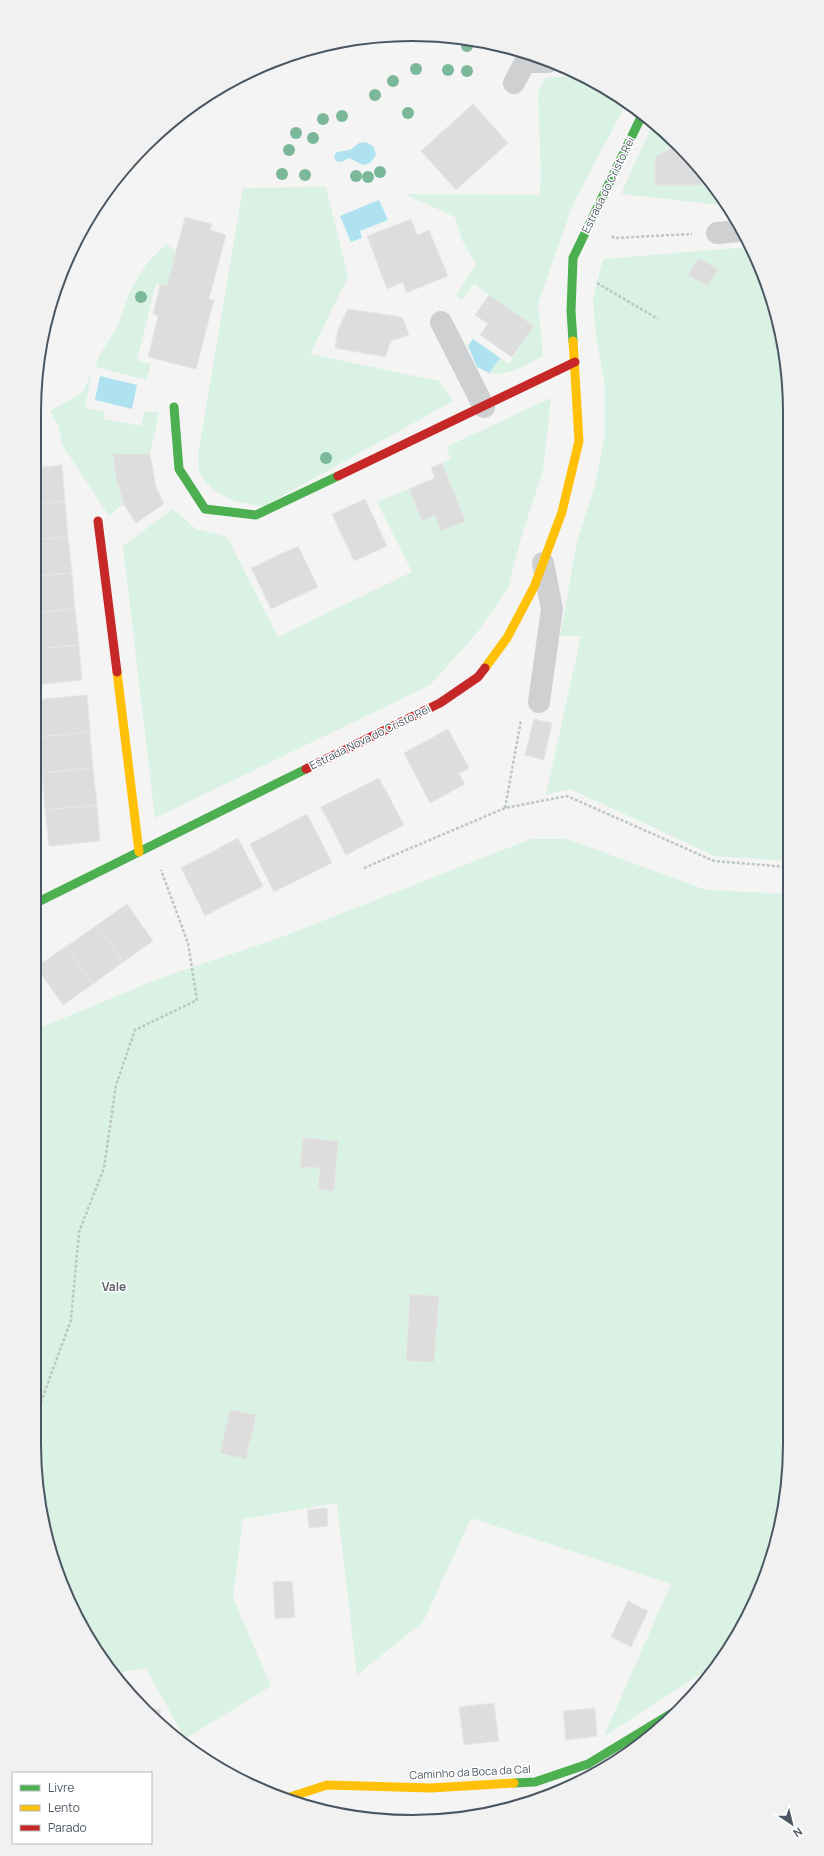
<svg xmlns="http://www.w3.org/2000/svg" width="824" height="1856" viewBox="0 0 824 1856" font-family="Manrope,sans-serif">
<rect width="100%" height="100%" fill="#f4f4f4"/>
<path fill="#d9f2e3" d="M575,76L626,104L574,202L538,303L543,356C525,365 509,377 489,373L500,358L509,364L534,326L474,284L462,300L456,296L476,264L462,240L455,217L405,194L540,195L541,176L538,93L544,78Z
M653,123L712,182L725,204H711L621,194Z
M326,187L348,277L310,354L439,381L453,401L264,506C239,504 213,497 200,473C198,469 199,460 198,455L243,188Z
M166,244L176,251L167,285H160L156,283L137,360L151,364L146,380L95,367L99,356L118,326L129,293L147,263Z
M749,247L761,267L787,362L788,861L715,856L570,789L546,795L581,636H560L577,542L596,482L605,434V386L596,337L593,299L603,259Z
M92,371L85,408L105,412L104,419L141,426L145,411L159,413L150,454L113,455L117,482L125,506L121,505L109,516L63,446L58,425L50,411L83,392Z
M551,398L543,471L523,531L508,588L477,633L430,685L155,818L123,546L173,509L196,529L227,537L278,637L412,572L377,502L409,489L422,520L435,515L441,531L466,521L442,463L451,459L446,447Z
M531,839H567L706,890L788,894L790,1444L770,1566L718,1663L604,1736L671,1584L471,1518L423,1622L357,1675L337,1503L243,1519L233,1598L271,1686L185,1739L146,1668L113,1673L85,1633L54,1566L34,1444V982L35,1030L163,977L279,938Z
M507,1807L486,1815L412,1822L393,1820Z"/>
<path fill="#aee2f0" d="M366,142L374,147L376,155L370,163L363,165L349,158L342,162L336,161L334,156L337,152L350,150L359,143Z
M379,200L388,220L360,231L362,238L351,242L340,216Z
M473,339L500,358L489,373L477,367L468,346Z
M100,376L137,385L132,409L95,400Z"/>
<path fill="#ddddde" stroke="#e5e6e7" d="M473,104L508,143L456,190L421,151Z
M670,140L702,172V185H655V157L670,149Z
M185,217L212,224L210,230L226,235L209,299L214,300L196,369L148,357L158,316L153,314L160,285H167Z
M411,219L417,235L429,230L448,276L406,293L403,282L387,289L367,236Z
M698,258L718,269L708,286L688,275Z
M489,295L534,326L512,357L480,335L488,324L475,315Z
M348,309L402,317L409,335L391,341L385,357L335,348L338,329Z
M113,454H150L156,487L164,504L136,523L125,506L117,482Z
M442,463L466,521L441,531L435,515L422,521L409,489L435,478L431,468Z
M62,465L65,501L34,504V468Z
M365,499L387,546L354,561L332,514Z
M65,501L68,537L34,540V504Z
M68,537L72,573L34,576V540Z
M298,546L318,587L271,609L251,568Z
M72,573L75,609L34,613V576Z
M75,609L79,645L34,649V613Z
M79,645L82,680L34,685V649Z
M87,695L90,732L39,737L35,700Z
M534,719L552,723L544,760L525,755Z
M448,729L469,768L459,774L465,784L430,803L404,753Z
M90,732L93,768L42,773L39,737Z
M93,768L97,805L45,810L42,773Z
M379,778L404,825L346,855L321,807Z
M97,805L100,841L49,846L45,810Z
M307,814L332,863L274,892L250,844Z
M238,838L263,886L205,916L181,868Z
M127,904L153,941L123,962L97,925Z
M97,925L123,962L93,984L67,946Z
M67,946L93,984L63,1005L36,967Z
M303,1138L338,1141L334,1191L318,1189L320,1168L300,1167Z
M410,1294L439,1296L434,1362L406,1361Z
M230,1410L256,1415L246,1459L220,1453Z
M327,1508L328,1526L309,1528L307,1510Z
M292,1581L295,1617L275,1619L273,1582Z
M628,1601L648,1611L631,1647L611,1637Z
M494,1703L499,1741L464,1745L459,1707Z
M144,1707L161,1710L159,1719Z
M595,1708L597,1736L566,1740L563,1711Z"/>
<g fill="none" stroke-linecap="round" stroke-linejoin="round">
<path stroke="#bcc7c4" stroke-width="2.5" stroke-dasharray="3 2" stroke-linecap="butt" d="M612,236L614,238L692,234
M597,283L658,319
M505,808L521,720
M364,868L505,808L567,796L714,861L788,867
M34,1421L71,1320L79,1232L104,1168L116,1085L135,1030L197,1000L188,943L161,870"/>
<path stroke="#ced0d2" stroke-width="22" d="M514,83L525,62H548
M717,233L740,231
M441,322L484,407
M539,702L552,609L543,563"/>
<path stroke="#4caf50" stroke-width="9" d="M573,341L571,311L573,258L643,113
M174,407L179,469L205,509L256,515L338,476
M34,904L306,769
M514,1783L535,1782L588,1764L682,1707"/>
<path stroke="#ffc107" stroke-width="9" d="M485,668L507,638L534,587L562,512L579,441L573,341
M117,672L139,852
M290,1797L327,1785L431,1788L514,1783"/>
<path stroke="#c62828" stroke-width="9" d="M338,476L575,362
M98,521L117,672
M306,769L440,703L478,677L485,668"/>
</g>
<g fill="#7ab899">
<circle cx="467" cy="46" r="6"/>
<circle cx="416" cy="69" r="6"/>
<circle cx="448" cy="70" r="6"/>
<circle cx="467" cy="71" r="6"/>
<circle cx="393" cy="81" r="6"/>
<circle cx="375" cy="95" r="6"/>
<circle cx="408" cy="113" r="6"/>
<circle cx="342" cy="116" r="6"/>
<circle cx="323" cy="119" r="6"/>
<circle cx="296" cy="133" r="6"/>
<circle cx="313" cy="138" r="6"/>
<circle cx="289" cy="150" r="6"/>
<circle cx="380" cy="172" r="6"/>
<circle cx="282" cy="174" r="6"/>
<circle cx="305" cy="175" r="6"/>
<circle cx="356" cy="176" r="6"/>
<circle cx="368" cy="177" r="6"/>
<circle cx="141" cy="297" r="6"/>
<circle cx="326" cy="458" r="6"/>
</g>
<g text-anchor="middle" stroke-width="3" stroke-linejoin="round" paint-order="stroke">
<g font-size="11" fill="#4a5661" stroke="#fff">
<text transform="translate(608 185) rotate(-64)" y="4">Estrada do Cristo Rei</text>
<text transform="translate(370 737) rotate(-26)" y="4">Estrada Nova do Cristo Rei</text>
<text transform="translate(470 1772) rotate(-3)" y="4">Caminho da Boca da Cal</text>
</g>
<g font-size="12" font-weight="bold" fill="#5f6368" stroke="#fff">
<text x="114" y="1291">Vale</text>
</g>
</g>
<path d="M0 0H824V1856H0ZM412 41H412A371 371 0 0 1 783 412V1444A371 371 0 0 1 412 1815H412A371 371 0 0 1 41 1444V412A371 371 0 0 1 412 41Z" fill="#f1f1f2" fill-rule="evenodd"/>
<path fill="none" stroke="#4a5661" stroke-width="2" d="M412 41H412A371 371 0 0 1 783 412V1444A371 371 0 0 1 412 1815H412A371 371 0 0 1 41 1444V412A371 371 0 0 1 412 41Z"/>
<rect x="12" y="1772" width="140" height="72" fill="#ffffff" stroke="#b7bbc0"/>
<rect x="20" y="1785" width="20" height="6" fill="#4caf50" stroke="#b7bbc0"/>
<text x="48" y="1792" font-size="12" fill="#4a5661">Livre</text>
<rect x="20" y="1805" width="20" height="6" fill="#ffc107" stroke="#b7bbc0"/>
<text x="48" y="1812" font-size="12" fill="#4a5661">Lento</text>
<rect x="20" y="1825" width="20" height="6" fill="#c62828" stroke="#b7bbc0"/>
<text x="48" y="1832" font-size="12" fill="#4a5661">Parado</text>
<g transform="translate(792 1824) rotate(145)" stroke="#ffffff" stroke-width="3" paint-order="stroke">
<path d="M0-3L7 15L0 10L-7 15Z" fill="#4a5661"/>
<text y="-6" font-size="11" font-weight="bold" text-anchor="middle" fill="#4a5661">N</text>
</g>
</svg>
